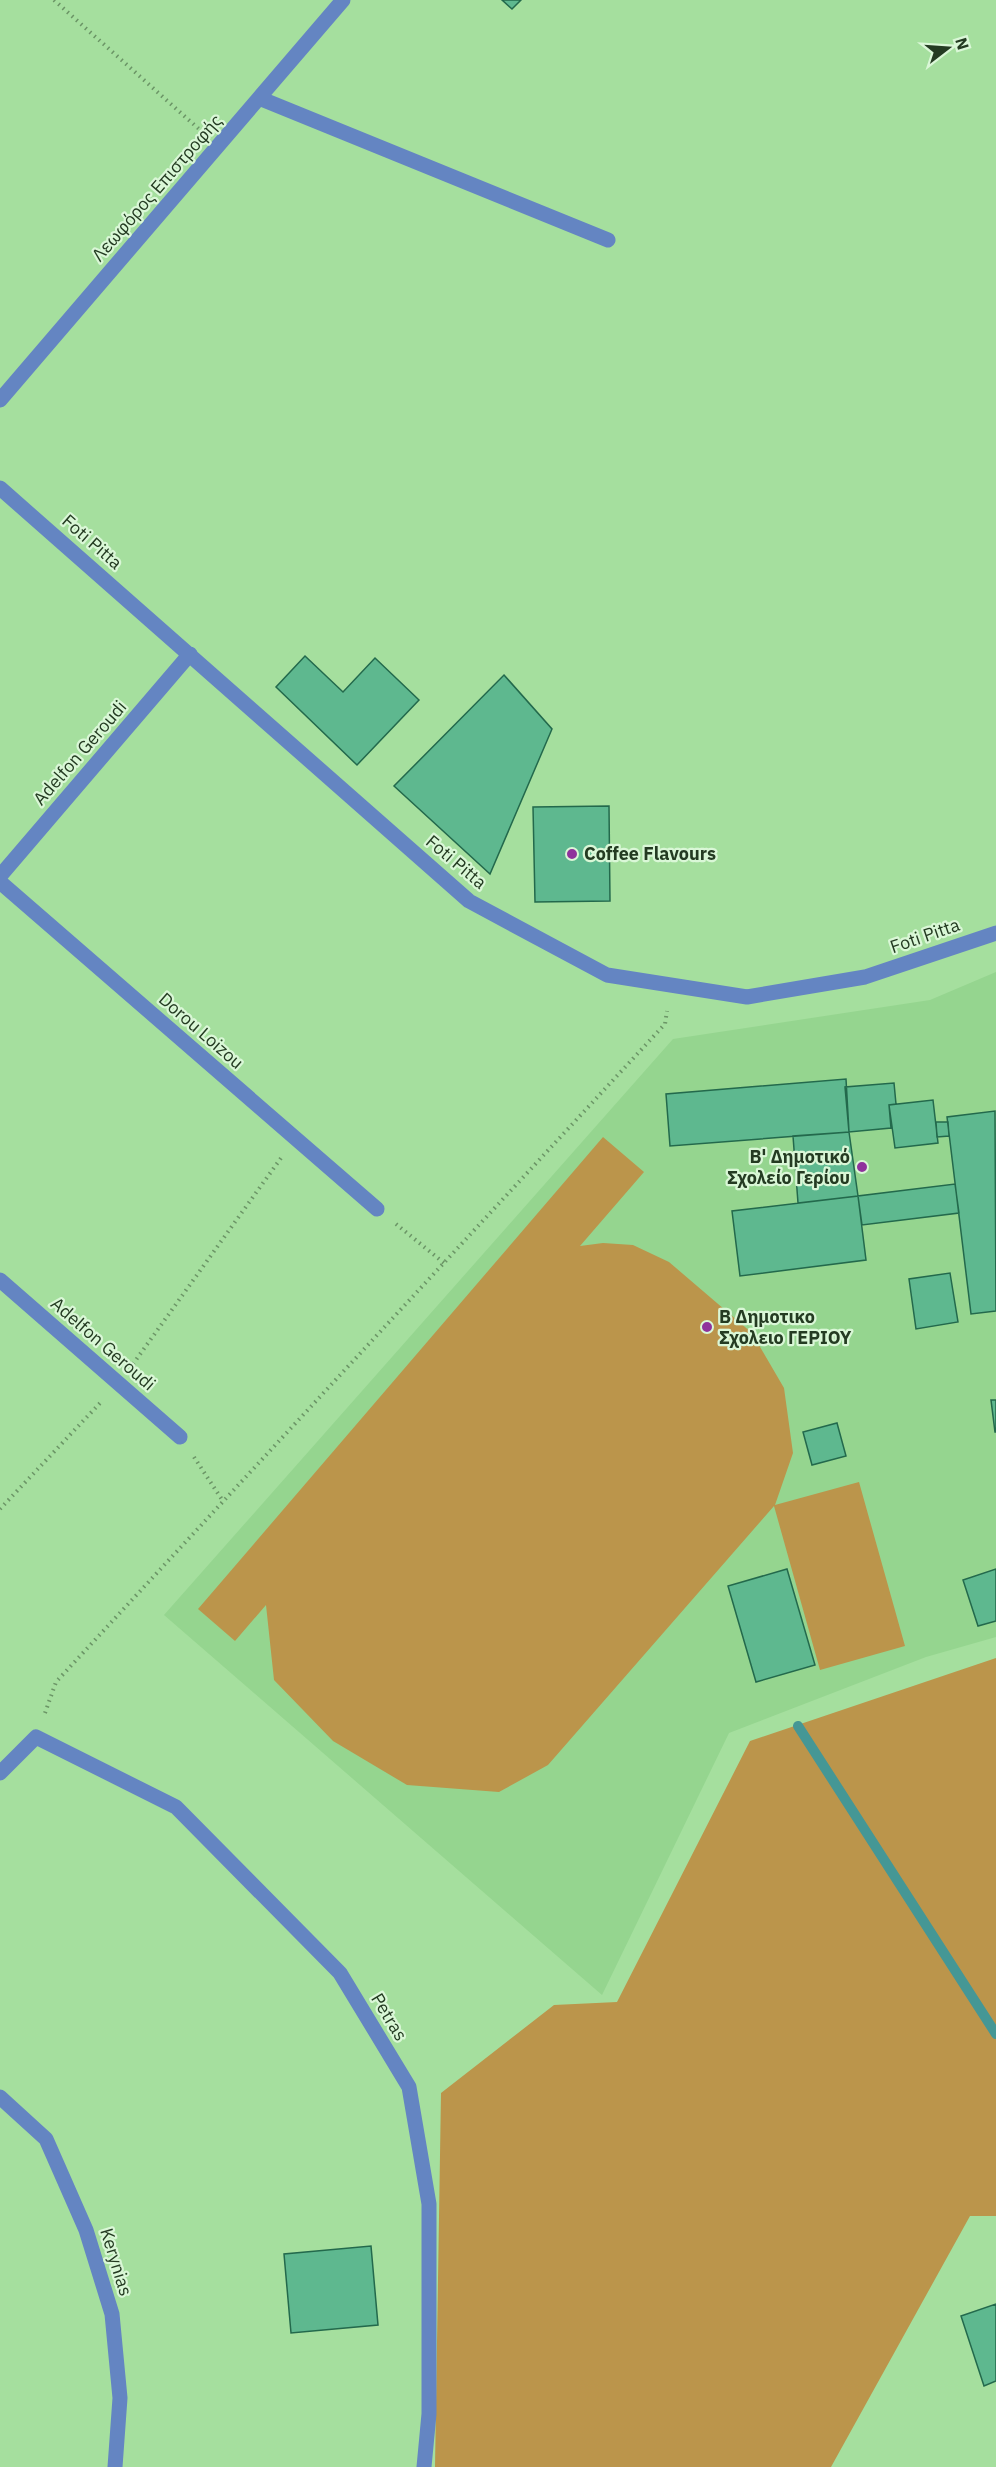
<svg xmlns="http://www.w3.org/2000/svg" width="996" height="2467" viewBox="0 0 996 2467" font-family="'IBM Plex Sans',sans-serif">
<rect width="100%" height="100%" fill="#a5df9e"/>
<path fill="#95d58f" d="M996,972V1637L926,1657L729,1733L602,1995L164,1615L673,1039L930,1000Z"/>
<path fill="#bb954b" d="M603,1137L644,1172L580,1246L603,1243L633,1245L669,1262L752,1333L784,1388L793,1453L775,1505L859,1482L905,1646L820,1670L774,1506L548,1765L499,1792L407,1785L333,1741L274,1680L266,1605L235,1641L198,1609Z
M996,1658V2216H970L831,2467H435L441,2093L554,2005L617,2002L750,1741Z"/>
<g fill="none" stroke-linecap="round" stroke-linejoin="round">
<path stroke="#459795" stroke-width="10" d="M798,1726L996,2034"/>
</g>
<path fill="#5eb88f" stroke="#23694c" stroke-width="1.5" d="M502,0H521L512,9Z
M305,656L343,692L375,658L419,700L357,765L276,687Z
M504,675L552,729L490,874L394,786Z
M609,806L610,901L535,902L533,807Z
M846,1079L849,1132L670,1146L666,1094Z
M894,1083L896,1104L889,1105L891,1128L849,1132L845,1087Z
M933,1100L938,1143L895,1148L889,1105Z
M995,1111L996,1311L971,1314L947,1117Z
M936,1122H948L949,1136L937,1137Z
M849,1132L858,1196L798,1203L793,1136Z
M955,1184L959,1213L862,1225L858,1196Z
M858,1196L866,1260L740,1276L732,1211Z
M950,1273L958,1322L916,1329L909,1279Z
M991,1400H996V1432H995Z
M837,1423L846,1456L812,1465L803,1432Z
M787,1569L815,1665L756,1682L728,1586Z
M996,1569V1621L978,1626L963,1580Z
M371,2246L378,2325L291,2333L284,2254Z
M996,2304V2381L984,2386L961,2316Z"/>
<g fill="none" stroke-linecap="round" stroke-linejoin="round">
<path stroke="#6b9566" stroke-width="4" stroke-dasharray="1.5 4.5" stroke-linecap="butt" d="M54,0L199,129
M396,1224L444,1263
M133,1364L281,1158
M194,1457L223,1501
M0,1509L101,1402
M45,1713L56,1682L665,1024L667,1011"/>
<path stroke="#6485c2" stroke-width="15" d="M259,98L608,240
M0,400L343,0
M0,488L469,901L607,975L747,997L865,977L996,933
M0,876L190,654
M0,882L377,1209
M0,1280L180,1437
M0,1773L36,1737L176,1807L340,1973L409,2087L429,2204V2414L424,2467
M0,2097L46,2139L86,2230L112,2314L120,2398L115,2467"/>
</g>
<g fill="#8f329c" stroke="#daf7d7" stroke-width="2">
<circle cx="572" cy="854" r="6"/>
<circle cx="862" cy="1167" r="6"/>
<circle cx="707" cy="1327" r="6"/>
</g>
<g text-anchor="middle" stroke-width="4.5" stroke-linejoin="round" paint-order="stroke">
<g font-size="18" fill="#243b22" stroke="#daf7d7">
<text transform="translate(157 188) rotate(-49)" y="6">Λεωφόρος Επιστροφής</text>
<text transform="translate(92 542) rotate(41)" y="6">Foti Pitta</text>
<text transform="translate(80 753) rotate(-49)" y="6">Adelfon Geroudi</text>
<text transform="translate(456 862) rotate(40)" y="6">Foti Pitta</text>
<text transform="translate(925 936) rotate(-19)" y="6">Foti Pitta</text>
<text transform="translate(201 1031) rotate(41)" y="6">Dorou Loizou</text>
<text transform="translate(103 1344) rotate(41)" y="6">Adelfon Geroudi</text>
<text transform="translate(389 2017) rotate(59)" y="6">Petras</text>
<text transform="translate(116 2262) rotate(73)" y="6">Kerynias</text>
</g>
<g font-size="18" font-weight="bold" fill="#243b22" stroke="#daf7d7" text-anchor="start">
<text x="584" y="860">Coffee Flavours</text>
<text x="850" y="1163" text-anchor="end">Β' Δημοτικό<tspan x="850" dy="21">Σχολείο Γερίου</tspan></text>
<text x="719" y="1323">Β Δημοτικο<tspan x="719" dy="21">Σχολειο ΓΕΡΙΟΥ</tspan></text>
</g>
</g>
<g transform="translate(948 48) rotate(73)" stroke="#daf7d7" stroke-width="4.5" paint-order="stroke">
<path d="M0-4.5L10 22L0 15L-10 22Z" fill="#243b22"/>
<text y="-9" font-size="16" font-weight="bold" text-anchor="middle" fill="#243b22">N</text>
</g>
</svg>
